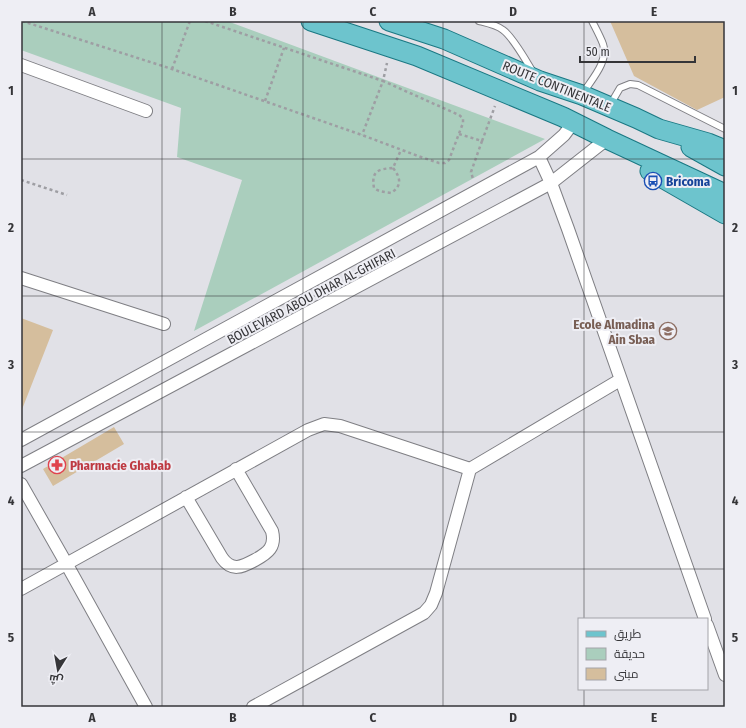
<svg xmlns="http://www.w3.org/2000/svg" width="746" height="728" viewBox="0 0 746 728" font-family="'Fira Sans Condensed',Cairo,sans-serif">
<rect width="100%" height="100%" fill="#e1e1e7"/>
<path fill="#aacebd" d="M21,21H227L545,139L194,331L242,180L177,157L181,108L21,50Z"/>
<path fill="#d5be9d" d="M610,21H725V97L697,110L634,76Z
M21,318L53,330L21,412Z
M114,427L124,444L53,486L43,469Z"/>
<g fill="none" stroke-linecap="round" stroke-linejoin="round">
<defs>
<path id="service" d="M479,21C487,23 497,25 503,30C513,37 526,61 533,72
M583,93C592,79 609,61 603,44C600,36 596,29 592,21
M610,105L620,88L630,84L638,85L725,129"/>
<path id="minor" d="M21,65L146,111
M539,157L551,183L568,229L705,619
M21,278L164,324
M21,440L539,157L564,135L573,123
M21,466L551,183L607,139
M21,484L66,563L146,707
M186,497L222,558C232,572 242,567 255,560C268,553 276,547 272,531L236,469
M21,589L308,430L324,424L340,426L470,469
M707,625L725,675
M253,707L424,613L431,605L436,593L470,469L620,380"/>
<path id="primary" d="M311,21L417,56L563,117L607,139L725,194
M389,21L444,39L540,81L582,95L636,118L659,129L708,143L725,150
M691,147L725,166
M650,171L725,214"/>
</defs>
<use href="#service" stroke="#7f7f84" stroke-width="8"/>
<use href="#minor" stroke="#7f7f84" stroke-width="14"/>
<use href="#primary" stroke="#1a7883" stroke-width="21"/>
<path stroke="#9e9ea3" stroke-width="2.5" stroke-dasharray="3 3" stroke-linecap="butt" d="M22,21L172,69L362,135L418,156L439,163H445L449,160L463,123V118L459,115L383,81L362,135
M205,21L383,81L387,63
M172,69L190,21
M265,101L284,48
M459,134L482,141L471,172L473,179
M482,141L495,106
M393,168C401,178 402,186 391,193C385,192 379,192 374,188C371,171 378,169 393,168L401,150
M21,180L67,195"/>
<use href="#service" stroke="#fff" stroke-width="6"/>
<use href="#minor" stroke="#fff" stroke-width="12"/>
<use href="#primary" stroke="#6dc4cd" stroke-width="19"/>
</g>
<path fill="none" stroke="#353538" stroke-width="1" stroke-opacity="0.55" d="M162,21V707M303,21V707M443,21V707M584,21V619M21,159H725M21,296H725M21,432H725M21,569H725M584,689V707"/>
<defs>
<symbol id="bus-ring" viewBox="-11 -11 22 22"><circle r="9.5" fill="#eeeef4" stroke="#1a4fb4" stroke-width="1.5"/><path d="M-5-6H5V4H4V6H2V4H-2V6H-4V4H-5ZM-3.5-4V0h7V-4ZM-3.5 1.2v1.5H-2V1.2ZM2 1.2v1.5H3.5V1.2Z" fill="#1a4fb4"/></symbol>
<symbol id="school-ring" viewBox="-11 -11 22 22"><circle r="9.5" fill="#eeeef4" stroke="#8d6e63" stroke-width="1.5"/><path d="M0-5L7-2L0 1L-7-2ZM-4 1L0 2.5L4 1V4Q0 6-4 4Z" fill="#8d6e63"/></symbol>
<symbol id="pharmacy-ring" viewBox="-11 -11 22 22"><circle r="9.5" fill="#eeeef4" stroke="#e0444e" stroke-width="1.5"/><path d="M-2-6h4v4h4v4h-4v4h-4v-4h-4v-4h4Z" fill="#e0444e"/></symbol>
</defs>
<g fill-rule="evenodd">
<use href="#bus-ring" x="643" y="171" width="20" height="20"/>
<use href="#school-ring" x="658" y="321" width="20" height="20"/>
<use href="#pharmacy-ring" x="47" y="455" width="20" height="20"/>
</g>
<g text-anchor="middle" stroke-width="4" stroke-linejoin="round" paint-order="stroke">
<g font-size="13" fill="#353538" stroke="#eeeef4">
<text transform="translate(557 86) rotate(22)" y="5">ROUTE CONTINENTALE</text>
<text transform="translate(311 296) rotate(-28)" y="5">BOULEVARD ABOU DHAR AL-GHIFARI</text>
</g>
<g font-size="13" font-weight="bold" fill="#164399" stroke="#eeeef4" text-anchor="start">
<text x="666" y="186">Bricoma</text>
</g>
<g font-size="13" font-weight="bold" fill="#785e54" stroke="#eeeef4" text-anchor="end">
<text x="655" y="329">Ecole Almadina<tspan x="655" dy="15">Ain Sbaa</tspan></text>
</g>
<g font-size="13" font-weight="bold" fill="#be3a42" stroke="#eeeef4" text-anchor="start">
<text x="70" y="470">Pharmacie Ghabab</text>
</g>
</g>
<rect width="746" height="728" fill="none" stroke="#eeeef4" stroke-width="44"/>
<rect x="578" y="618" width="130" height="72" fill="#eeeef4" stroke="#a4a4a9"/>
<rect x="586" y="631" width="20" height="6" fill="#6dc4cd" stroke="#a4a4a9"/>
<text x="614" y="638" font-size="12" fill="#353538">طريق</text>
<rect x="586" y="648" width="20" height="12" fill="#aacebd" stroke="#a4a4a9"/>
<text x="614" y="658" font-size="12" fill="#353538">حديقة</text>
<rect x="586" y="668" width="20" height="12" fill="#d5be9d" stroke="#a4a4a9"/>
<text x="614" y="678" font-size="12" fill="#353538">مبنى</text>
<g transform="translate(58 670) rotate(191)" stroke="#eeeef4" stroke-width="3" paint-order="stroke">
<path d="M0-3L7 15L0 10L-7 15Z" fill="#353538"/>
<text y="-6" font-size="11" font-weight="bold" text-anchor="middle" fill="#353538">ش</text>
</g>
<path d="M580 56v6h115v-6" fill="none" stroke="#353538" stroke-width="2"/>
<text x="586" y="56" font-size="12" fill="#353538" stroke="#eeeef4" stroke-width="3" paint-order="stroke">50 m</text>
<rect x="22" y="22" width="702" height="684" fill="none" stroke="#353538" stroke-width="1.5"/>
<g font-size="13" text-anchor="middle" font-weight="bold" fill="#353538">
<text x="92" y="16">A</text>
<text x="233" y="16">B</text>
<text x="373" y="16">C</text>
<text x="513" y="16">D</text>
<text x="654" y="16">E</text>
<text x="11" y="95">1</text>
<text x="735" y="95">1</text>
<text x="11" y="232">2</text>
<text x="735" y="232">2</text>
<text x="11" y="369">3</text>
<text x="735" y="369">3</text>
<text x="11" y="505">4</text>
<text x="735" y="505">4</text>
<text x="11" y="642">5</text>
<text x="735" y="642">5</text>
<text x="92" y="722">A</text>
<text x="233" y="722">B</text>
<text x="373" y="722">C</text>
<text x="513" y="722">D</text>
<text x="654" y="722">E</text>
</g>
</svg>
